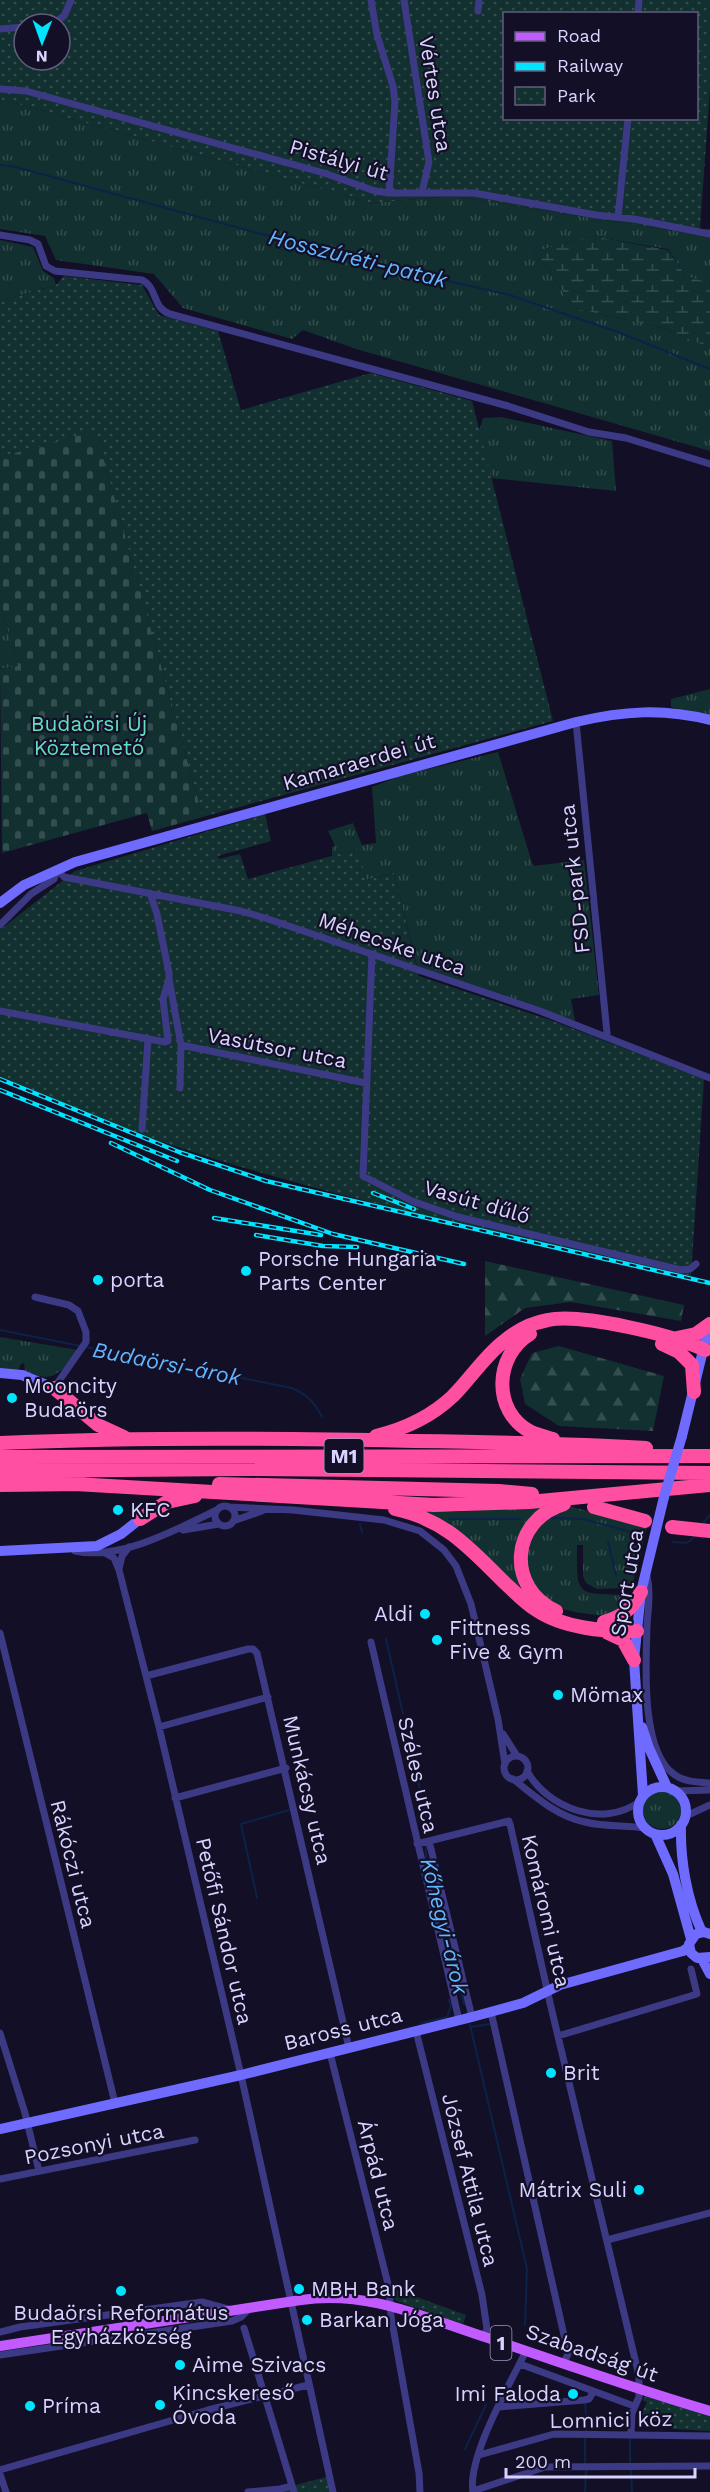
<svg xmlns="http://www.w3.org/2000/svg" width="710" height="2492" viewBox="0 0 710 2492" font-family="'Work Sans',sans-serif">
<defs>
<pattern id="grass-tufts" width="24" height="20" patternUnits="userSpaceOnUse" patternTransform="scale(1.5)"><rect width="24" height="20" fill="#12302f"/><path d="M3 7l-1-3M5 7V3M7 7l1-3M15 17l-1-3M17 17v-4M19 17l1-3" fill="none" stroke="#344d4e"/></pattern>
<pattern id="forest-firs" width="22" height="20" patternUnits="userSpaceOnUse" patternTransform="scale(1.5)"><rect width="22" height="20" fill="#12302f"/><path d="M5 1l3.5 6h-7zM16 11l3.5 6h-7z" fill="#344d4e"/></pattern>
<pattern id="wetland-marsh" width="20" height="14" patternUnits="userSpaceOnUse" patternTransform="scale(1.5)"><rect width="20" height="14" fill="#12302f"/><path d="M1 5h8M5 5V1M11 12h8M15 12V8" fill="none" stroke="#344d4e"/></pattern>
<pattern id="cemetery-stones" width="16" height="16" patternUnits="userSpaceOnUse" patternTransform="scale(1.5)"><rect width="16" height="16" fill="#12302f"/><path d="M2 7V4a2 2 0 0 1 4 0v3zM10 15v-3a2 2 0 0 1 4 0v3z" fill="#344d4e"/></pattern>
<pattern id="park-dots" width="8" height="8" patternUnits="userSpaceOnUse" patternTransform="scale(1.5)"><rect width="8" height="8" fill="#12302f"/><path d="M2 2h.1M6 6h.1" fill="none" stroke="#344d4e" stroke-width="1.8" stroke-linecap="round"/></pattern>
</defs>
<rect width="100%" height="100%" fill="#130f26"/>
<path fill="url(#grass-tufts)" d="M0,99L372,203L452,196L694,234L700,229H710V283L686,276L668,249L592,236L534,252L545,265L574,308L663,328L710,348V451L356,349L303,330L292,339L183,308L154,274L56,260L45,236L0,229Z
M0,240L33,247L43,271L54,278L56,285L0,301Z
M501,417L612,441L616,491L491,478L479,431L483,418Z
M0,601L18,666L0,669Z
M710,689V717L671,707V699Z
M498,752L533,866L584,860L599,995L571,999L575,1021L417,966L394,873L366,880L357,849L332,856V847L335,846L328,831L353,823L362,845L376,843L372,787L400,776Z
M0,1337L78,1350C70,1360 60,1378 44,1377C37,1376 31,1372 25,1371L24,1363L21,1364L18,1370L0,1369Z
M545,1506C538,1515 526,1522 521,1534C505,1570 531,1607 566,1617C583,1622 605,1621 620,1629L566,1619L531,1603L470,1542L446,1524L426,1513L427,1510L456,1512Z
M569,1506L647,1527L633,1583L627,1588L597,1589L586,1583L583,1576V1545H577C577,1597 575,1593 626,1595L630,1600L628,1603L607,1616C589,1614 565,1613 549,1602C526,1584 519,1548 537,1524C544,1516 560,1511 569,1506Z
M643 1810a19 19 0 1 1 38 0a19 19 0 1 1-38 0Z"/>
<path fill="url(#forest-firs)" d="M485,1261L684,1305L681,1321L571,1302L525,1308L485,1336Z
M559,1346L664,1376L653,1431L559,1426L525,1404L520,1379L532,1353Z"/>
<path fill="url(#wetland-marsh)" d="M592,236L668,250L686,276L710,283V348L663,328L574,308L545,265L534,252Z"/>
<path fill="url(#cemetery-stones)" d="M96,430L203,817L152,831L147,813L2,853L0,669L18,666L0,601V457Z"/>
<path fill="url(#park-dots)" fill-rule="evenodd" d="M0,0H710V88L700,229L694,234L452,196L372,203L0,99ZM504,14H696V118H504ZM24,24H60V60H24Z
M64,276L142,285L159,315L218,331L241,410L371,373L472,401L553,721L203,817L96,431L0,457V301L56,285Z
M265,814L271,841L218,856L219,859L240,854L248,879L357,849L367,880L394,873L419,976L553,1021L704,1079L691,1276C519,1236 345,1202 177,1147C117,1128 58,1100 0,1076V930L75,871Z
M392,2288L466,2315L463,2324L399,2302L394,2299Z
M646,2396L710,2415V2431L674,2429L641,2415L647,2402L642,2400Z
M330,2476L333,2492H248L280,2489Z"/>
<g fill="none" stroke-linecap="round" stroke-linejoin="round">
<path stroke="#0c2248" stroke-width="2" d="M0,165L12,166L372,264L506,294L618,332L710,369
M0,1330L292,1388C308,1395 314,1402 322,1417
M549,1518L583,1519L631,1532
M449,1519H520
M704,1522L710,1515
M360,1524L362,1532
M608,1541L616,1576
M673,1542L687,1543L697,1535L703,1538
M386,1639L403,1714
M405,1723L428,1825L427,1835
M426,1847V1859L464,2004
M257,1898L241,1824L289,1810
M421,2023L447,2017L451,2006L449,2000
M470,2025L527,2269L525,2325
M471,2027L489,2024
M585,2402L587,2432
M630,2438V2465
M465,2449L486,2405
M585,2465V2438
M631,2470L632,2492
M585,2492L586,2470"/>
<path stroke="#3d3a85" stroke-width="7" d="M371,0L377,35L393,86L395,102L389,193
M404,0L429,162L422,192
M478,11L479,0
M638,14L639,0
M52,24L64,16L71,0
M0,29L24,27
M0,89L26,91L324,173L375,191L389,193H474L596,215L634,219L710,234
M618,217L628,118
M0,235L30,240L38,244L46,266L55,271L142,280C158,288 152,308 170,314L508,406L589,432L626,438L710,464
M576,722L607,1033
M57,869L64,877L241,911L265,918L540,1011L710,1078
M0,925L31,894L54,879L57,869
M372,954L363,1176L412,1201L458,1217L681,1270L690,1269L696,1264
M169,979L181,1045L180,1088
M0,1011L165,1042L168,1041L163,999L169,979V973L157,914L150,893
M181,1045L366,1083
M142,1129L148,1039
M35,1297L69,1305L78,1311L86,1332V1342L54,1388
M215 1516a10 10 0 1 1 20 0a10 10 0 1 1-20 0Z
M229,1507L293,1510L384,1520L420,1531L444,1550L456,1566L471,1604L498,1719L505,1764
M233,1521L262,1511
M183,1530L219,1524
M75,1551C120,1561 177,1529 217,1510
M105,1553L114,1558L119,1570L159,1727L241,2075L333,2492
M119,1569L122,1556L129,1547
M647,1576C651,1592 648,1609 647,1626C646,1663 640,1752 675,1775C685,1782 698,1782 710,1783
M0,1633L115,2103
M371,1642L459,2020
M146,1676L248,1649H253L257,1653L349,2048
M159,1727L268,1697
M503,1734L517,1756
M504 1768a12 12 0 1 1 24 0a12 12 0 1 1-24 0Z
M527,1771C548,1809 603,1828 639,1802
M513,1779C535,1796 556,1816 585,1822C605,1827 625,1825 645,1828
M676,1791L710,1790
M175,1798L286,1768
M686,1816L710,1805
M510,1824L551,2007L639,2376V2397L632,2413L631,2434
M429,1841L472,2017
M417,1844L509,1821
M491,2012L566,2344L568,2354L564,2363
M416,2031L482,2295L487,2329L483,2337
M0,2033L25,2113L39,2171
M558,2036L697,1994L691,1969
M330,2053L389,2288L391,2316L419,2473L420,2492
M0,2179L195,2140
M607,2240L710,2213
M244,2328L294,2492
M0,2332L20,2327L202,2302L228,2309
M0,2355L232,2321L241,2317L250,2308
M520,2364L634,2406
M499,2407L584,2400L589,2399L593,2392
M479,2455L554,2434L710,2436
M0,2470L208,2410L308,2385
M0,2474L6,2492
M473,2491L545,2467L710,2466
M248,2492L280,2489L292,2486
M473,2492C467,2457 510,2384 526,2351"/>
<path stroke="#6f6bff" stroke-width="10" d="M0,903L24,885L75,862L576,722C623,711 663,708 710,720
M0,1373L22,1375L54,1388
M682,1436L710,1322
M0,1551L97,1546L121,1534L140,1519
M642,1727L649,1748L667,1787
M638 1811a24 24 0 1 1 48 0a24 24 0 1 1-48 0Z
M643,1795L634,1660L641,1592L664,1497
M681,1825C680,1860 687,1900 702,1932
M655,1834L673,1874L691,1939
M710,1934L704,1932L696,1934L689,1944L691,1953L697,1958L710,1957
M702,1959L710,1974
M0,2129L241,2075L472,2017L523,2003L560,1985L683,1951L689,1947"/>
<path stroke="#c25bff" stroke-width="10" d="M0,2346L301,2300C369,2290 425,2318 488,2338C562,2363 635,2389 710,2411"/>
<path stroke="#ff4fa3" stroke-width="14" d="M530,1334C495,1355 491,1411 531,1432C538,1435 546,1437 553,1439
M677,1338L696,1334L710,1324
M662,1344L679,1352L692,1365L694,1392
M54,1388L98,1425L124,1437
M376,1436C404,1429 432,1416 453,1396C470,1379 484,1357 503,1342C516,1331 531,1323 548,1320C581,1313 673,1335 705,1350
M0,1443C138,1437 276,1438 414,1441C491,1442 569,1443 646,1448
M0,1457L710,1456
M0,1471L244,1469L710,1473
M75,1484L434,1505L529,1502L710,1485
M219,1484L499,1491L532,1494
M0,1485L83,1484
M594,1507L645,1521
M395,1509C447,1520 471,1550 507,1585C516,1593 524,1602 535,1609C562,1628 604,1632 637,1631
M140,1519L167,1502L195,1496
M672,1527L710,1531
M556,1611C505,1587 511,1520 564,1504
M604,1622C622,1617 632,1609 641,1592
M608,1633L623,1640L634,1660"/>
<defs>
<path id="rail" d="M0,1079L179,1152L266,1181L710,1283
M0,1090L177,1161
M111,1143L210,1190L333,1234L464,1264
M373,1193L414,1209
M214,1218L321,1235
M256,1235L323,1246L357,1247"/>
</defs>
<use href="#rail" stroke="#00e5ff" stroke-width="4.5"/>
<use href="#rail" stroke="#130f26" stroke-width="2" stroke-dasharray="7" stroke-linecap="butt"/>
<path stroke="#6f6bff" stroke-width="10" d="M664,1497L682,1436"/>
</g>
<g fill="#00e5ff" stroke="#130f26" stroke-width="2">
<circle cx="246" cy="1271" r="6"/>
<circle cx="98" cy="1280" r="6"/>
<circle cx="12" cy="1398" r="6"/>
<circle cx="118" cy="1510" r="6"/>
<circle cx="425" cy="1614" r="6"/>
<circle cx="437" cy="1640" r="6"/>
<circle cx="558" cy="1695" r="6"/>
<circle cx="551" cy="2073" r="6"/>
<circle cx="639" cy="2190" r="6"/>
<circle cx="299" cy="2289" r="6"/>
<circle cx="121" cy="2291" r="6"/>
<circle cx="307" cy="2320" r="6"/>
<circle cx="180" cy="2365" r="6"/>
<circle cx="573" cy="2394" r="6"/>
<circle cx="160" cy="2405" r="6"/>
<circle cx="30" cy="2406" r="6"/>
</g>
<g text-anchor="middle" stroke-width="4.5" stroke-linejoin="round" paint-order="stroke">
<g fill="#130f26" stroke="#9e99be" stroke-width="1.5">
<rect x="324.5" y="1439" width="39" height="34" rx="4.5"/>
<rect x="490.5" y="2326" width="21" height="34" rx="4.5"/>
</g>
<g font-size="20" font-weight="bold" fill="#d9d4ff">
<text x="344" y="1463">M1</text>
<text x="501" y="2350">1</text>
</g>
<g font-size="21" fill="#d9d4ff" stroke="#130f26">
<text transform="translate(435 94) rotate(81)" y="7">Vértes utca</text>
<text transform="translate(339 160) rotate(16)" y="7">Pistályi út</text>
<text transform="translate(359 762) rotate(-16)" y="7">Kamaraerdei út</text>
<text transform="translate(575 879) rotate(-96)" y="7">FSD-park utca</text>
<text transform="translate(392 944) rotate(19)" y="7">Méhecske utca</text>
<text transform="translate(277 1048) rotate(11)" y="7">Vasútsor utca</text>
<text transform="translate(477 1202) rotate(16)" y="7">Vasút dűlő</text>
<text transform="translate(627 1583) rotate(-80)" y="7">Sport utca</text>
<text transform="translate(418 1775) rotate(77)" y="7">Széles utca</text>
<text transform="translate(307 1790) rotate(77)" y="7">Munkácsy utca</text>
<text transform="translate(73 1864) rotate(76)" y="7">Rákóczi utca</text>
<text transform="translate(546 1911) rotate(77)" y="7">Komáromi utca</text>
<text transform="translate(224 1931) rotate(77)" y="7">Petőfi Sándor utca</text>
<text transform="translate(343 2029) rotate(-14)" y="7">Baross utca</text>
<text transform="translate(94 2144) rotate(-11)" y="7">Pozsonyi utca</text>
<text transform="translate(378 2175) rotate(76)" y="7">Árpád utca</text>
<text transform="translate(470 2180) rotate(76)" y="7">József Attila utca</text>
<text transform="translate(592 2353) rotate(19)" y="7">Szabadság út</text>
<text transform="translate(611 2420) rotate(-1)" y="7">Lomnici köz</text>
</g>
<g font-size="21" fill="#5fe0c0" stroke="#130f26">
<text x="89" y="731">Budaörsi Új<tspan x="89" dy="24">Köztemető</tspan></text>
</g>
<g font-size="21" fill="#d9d4ff" stroke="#130f26" text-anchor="start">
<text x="258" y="1266">Porsche Hungaria<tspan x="258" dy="24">Parts Center</tspan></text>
<text x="110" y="1287">porta</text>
<text x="24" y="1393">Mooncity<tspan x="24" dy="24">Budaörs</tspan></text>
<text x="130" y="1517">KFC</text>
<text x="413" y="1621" text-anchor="end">Aldi</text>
<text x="449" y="1635">Fittness<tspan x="449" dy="24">Five &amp; Gym</tspan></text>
<text x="570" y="1702">Mömax</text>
<text x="563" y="2080">Brit</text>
<text x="627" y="2197" text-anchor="end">Mátrix Suli</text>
<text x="311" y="2296">MBH Bank</text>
<text x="121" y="2320" text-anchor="middle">Budaörsi Református<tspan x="121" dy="24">Egyházközség</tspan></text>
<text x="319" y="2327">Barkan Jóga</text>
<text x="192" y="2372">Aime Szivacs</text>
<text x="172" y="2400">Kincskereső<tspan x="172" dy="24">Óvoda</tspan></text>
<text x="561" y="2401" text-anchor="end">Imi Faloda</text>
<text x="42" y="2413">Príma</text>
</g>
<g font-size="22" font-style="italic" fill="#62b6ff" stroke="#130f26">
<text transform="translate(358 258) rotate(14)" y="8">Hosszúréti-patak</text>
<text transform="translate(167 1363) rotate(11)" y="8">Budaörsi-árok</text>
<text transform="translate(445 1926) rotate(76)" y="8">Kőhegyi-árok</text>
</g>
</g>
<rect x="503" y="12" width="195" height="108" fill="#130f26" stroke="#625e7d" stroke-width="1.5"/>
<rect x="515" y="32" width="30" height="9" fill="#c25bff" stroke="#625e7d" stroke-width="1.5"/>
<text x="557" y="42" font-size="18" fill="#d9d4ff">Road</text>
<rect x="515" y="62" width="30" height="9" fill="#00e5ff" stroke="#625e7d" stroke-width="1.5"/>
<text x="557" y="72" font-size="18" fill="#d9d4ff">Railway</text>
<rect x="515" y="87" width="30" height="18" fill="url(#park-dots)" stroke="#625e7d" stroke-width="1.5"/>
<text x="557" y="102" font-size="18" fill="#d9d4ff">Park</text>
<g transform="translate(42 42) rotate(181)"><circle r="28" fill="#130f26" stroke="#625e7d" stroke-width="1.5"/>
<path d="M0-4.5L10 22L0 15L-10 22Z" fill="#00e5ff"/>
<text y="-9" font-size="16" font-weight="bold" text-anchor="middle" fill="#d9d4ff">N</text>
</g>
<path d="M506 2468v9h189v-9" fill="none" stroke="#d9d4ff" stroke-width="3"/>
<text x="515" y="2468" font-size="18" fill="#d9d4ff" stroke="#130f26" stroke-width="4.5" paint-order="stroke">200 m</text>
</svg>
